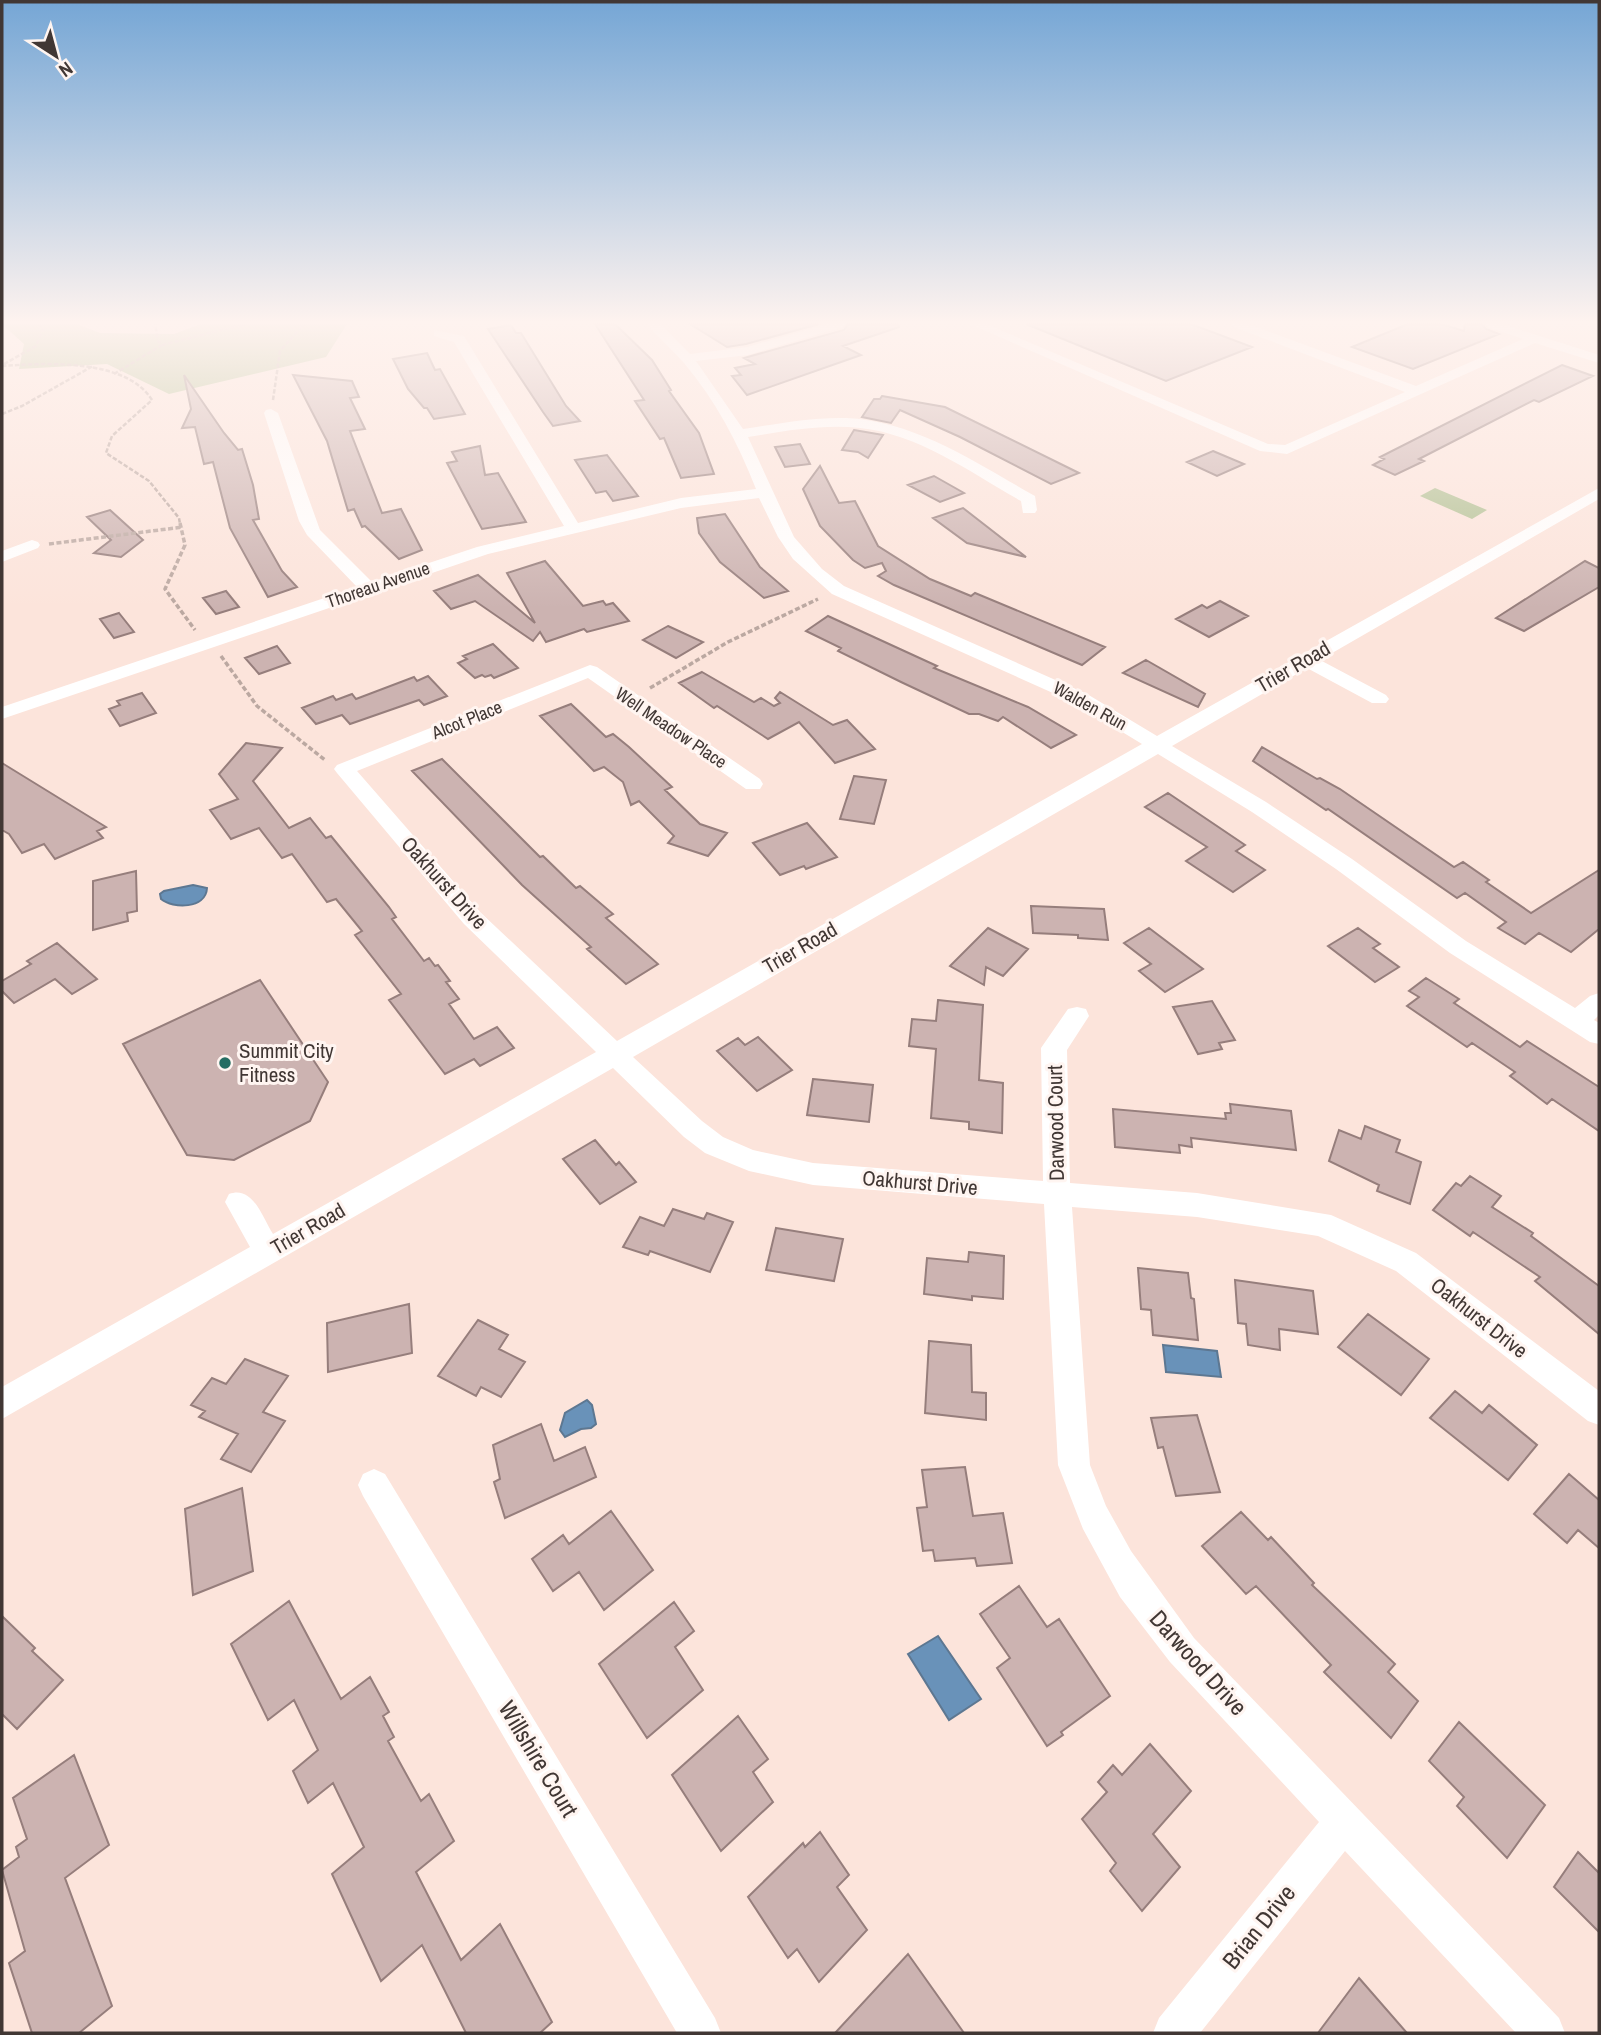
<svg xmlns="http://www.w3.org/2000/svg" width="1601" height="2035" viewBox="0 0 1601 2035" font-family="'Archivo Narrow',sans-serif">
<rect width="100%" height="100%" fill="#fce4db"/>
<path fill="#b1c092" d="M2,324H77L100,333L174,334L201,324H347L326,357L169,394L107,364L19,369L24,344Z
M1435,488L1487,510L1472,519L1420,496Z"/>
<path fill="#6992b9" stroke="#5d7791" stroke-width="2" d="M193,885L207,888C206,909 173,909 161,899L160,894L164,891Z
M1163,1345L1217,1351L1221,1377L1166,1372Z
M587,1400L592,1405L596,1424L591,1428L581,1429L565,1437L560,1430L565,1413Z
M938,1636L981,1699L949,1720L908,1654Z"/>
<path fill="#ccb3b1" stroke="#967e7c" stroke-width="2" d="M595,324H615L652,360L671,390L669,391L699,433L714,474L681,478L664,438L660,439L635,401L644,400Z
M690,324H819L746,344L727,347Z
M848,324H898L899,327L843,346L861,355L747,395L732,376L741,375L735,368L755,364L744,358L844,330Z
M1026,324H1191L1252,347L1166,381Z
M1408,324H1441L1464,331L1465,324H1482L1486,329L1499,334L1413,369L1352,347Z
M511,325L516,333H521L566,406L580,421L553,426L543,412L488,329Z
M427,353L435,370L440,369L465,414L434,419L427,408H424L408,389L393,359Z
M1562,365L1593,376L1539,402L1534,400L1419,459L1424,461L1395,475L1373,465L1384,459L1380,457Z
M184,375L224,433L238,450L242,449L253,485L259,519L253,520L282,571L297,587L268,597L230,528L213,462L204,464L195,427L182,428L191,409Z
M293,375L352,381L359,397L350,398L365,429L350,431L382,513L401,509L422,550L399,559L365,526L362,527L354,509L348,511L327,441Z
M882,396L945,407L1079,473L1051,484L960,437L900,410L891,423L862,417L874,399H880Z
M854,430L883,435L868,458L858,452L842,450Z
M800,444L810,464L785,467L775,447Z
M480,446L485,475L498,473L526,522L482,529L447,463L457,461L452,452Z
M1213,451L1244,464L1217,476L1187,462Z
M607,455L638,496L613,501L606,491L596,493L575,460Z
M820,466L839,503L855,501L878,546L930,579L971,596L975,593L1105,647L1082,665L894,585L878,576L886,571L882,563L865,568L853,560L820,526L803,489Z
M934,476L964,493L940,502L908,485Z
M963,508L1026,557L967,543L933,518Z
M110,510L143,540L121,557L94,553L111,540L87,517Z
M725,514L760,567L788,591L764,598L720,562L699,533L697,518Z
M545,561L583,606L603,601L606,605L613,603L629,621L587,632L584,629L546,642L540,632L533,641L475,601L451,609L434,591L478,575L535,623L507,573Z
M1585,561L1599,568V587L1524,631L1496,618Z
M226,591L239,607L216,614L203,598Z
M1220,601L1248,616L1209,637L1176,619L1202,605L1207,608Z
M119,613L134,632L114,638L100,619Z
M828,616L937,666L934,668L1028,707L1076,735L1051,748L1003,717L998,721L979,714H969L901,682L838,651L841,648L806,631Z
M668,626L703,642L676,658L643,640Z
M493,644L518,668L494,678L491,675L485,677L482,675L475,678L458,663L467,659L463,656Z
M277,646L290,663L259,674L245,658Z
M1146,660L1205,694L1198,707L1123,673Z
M702,672L754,702L761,698L774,706L780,703L775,698L780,692L833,725L847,720L875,749L835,763L799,722L768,739L717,706L714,708L679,683Z
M428,676L447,696L424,705L419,700L350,724L342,715L316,724L302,708L333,696L336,700L352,694L356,699L414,677L417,681Z
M142,693L156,713L120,726L109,709L120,705L117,701Z
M571,704L606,737L613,734L629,747L672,787L665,790L700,824L727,833L708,856L668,843L674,836L639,801L631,805L623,782L604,767L594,771L540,716Z
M246,743L282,748L253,781L289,828L310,818L326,838L331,836L389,907L396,917L392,919L424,961L429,958L435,966L438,965L450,981L446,982L459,999L449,1004L474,1039L497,1027L514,1048L480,1066L474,1059L445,1074L389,1000L401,994L355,935L362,931L336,899L327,902L292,854L282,858L259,828L231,839L210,810L238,799L219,774Z
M1262,747L1317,779L1320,778L1340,789L1454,867L1463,862L1489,880L1486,882L1531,913L1599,870V929L1571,952L1539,933L1525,944L1498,928L1506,922L1465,893L1457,898L1328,809L1326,810L1253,761Z
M442,759L540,857L543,856L576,888L580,886L613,914L606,918L658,964L626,984L587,949L591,947L522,885L412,771Z
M2,763L106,827L97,831L103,838L55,859L44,844L22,853L9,834L2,830Z
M854,776L886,780L874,824L840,819Z
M1168,793L1245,845L1236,851L1265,870L1233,892L1186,861L1207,847L1145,807Z
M807,823L837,857L806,869L804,866L780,875L753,843Z
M136,871L137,911L127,913L128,921L93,930V881Z
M1031,906L1104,909L1108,940L1078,938V935L1033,933Z
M988,928L1028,949L1003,976L986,967L984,985L950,966Z
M1149,928L1203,969L1165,992L1139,971L1151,964L1124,943Z
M1358,928L1380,944L1373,948L1399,967L1375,982L1328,946Z
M57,943L97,979L72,994L55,979L14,1003L2,991V981L31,964L27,961Z
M1426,978L1459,999L1454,1003L1520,1047L1527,1041L1599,1087V1131L1552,1099L1547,1104L1510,1076L1515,1072L1472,1043L1467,1047L1407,1006L1419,997L1409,991Z
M260,980L328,1082L310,1121L234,1160L187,1155L123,1044Z
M938,1000L983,1005L979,1080L1003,1083L1002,1133L969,1129V1122L931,1118L936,1049L909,1046L912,1019L936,1021Z
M1212,1001L1235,1040L1219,1043L1222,1049L1198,1054L1173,1007Z
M758,1037L792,1070L757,1091L717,1051L738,1038L745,1045Z
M813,1079L873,1085L869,1122L807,1115Z
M1230,1104L1291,1111L1296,1150L1191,1138L1192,1147L1179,1145L1180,1153L1115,1147L1113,1109L1226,1119L1225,1113H1231Z
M1365,1126L1400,1140L1396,1152L1421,1162L1410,1204L1377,1191L1379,1185L1329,1161L1339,1130L1361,1139Z
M595,1140L616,1165L619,1162L636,1182L600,1204L563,1159Z
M1470,1176L1501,1196L1492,1207L1533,1233L1531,1236L1599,1286V1334L1535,1281L1540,1277L1473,1232L1470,1236L1433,1210L1456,1183L1461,1186Z
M673,1209L704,1219L707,1213L733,1222L710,1272L650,1251L648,1255L623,1247L640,1217L664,1226Z
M776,1228L843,1239L834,1281L766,1270Z
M969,1252L1004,1256L1003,1299L972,1296V1300L924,1294L927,1258L968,1262Z
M1138,1268L1188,1273L1191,1298L1194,1299L1198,1340L1153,1335L1151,1310L1141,1309Z
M1235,1280L1313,1291L1318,1334L1279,1329L1280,1350L1248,1345L1246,1324L1238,1323Z
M409,1304L412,1353L328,1372L327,1323Z
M1368,1314L1429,1359L1401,1395L1338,1347Z
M478,1320L508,1335L499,1349L525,1362L501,1397L481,1387L476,1396L438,1376Z
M929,1341L971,1345L972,1392L986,1393V1420L925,1413Z
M245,1359L288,1376L263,1412L285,1421L251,1472L221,1459L238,1434L199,1417L205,1411L191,1405L212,1378L226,1384Z
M1455,1391L1482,1413L1489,1405L1537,1445L1508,1480L1430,1418Z
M1197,1415L1220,1492L1176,1496L1163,1447L1158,1448L1151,1418Z
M541,1424L554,1461L585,1447L596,1477L505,1518L494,1482L500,1479L493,1445Z
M965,1467L973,1516L1003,1513L1012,1563L977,1566L975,1558L935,1561L933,1550L923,1551L917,1508L927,1507L922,1470Z
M1569,1474L1599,1500V1548L1578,1530L1567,1543L1534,1514Z
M242,1488L253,1571L193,1595L185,1509Z
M611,1511L653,1570L604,1610L579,1572L553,1591L532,1559L563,1535L569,1544Z
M1241,1512L1268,1540L1271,1537L1314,1583L1312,1585L1395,1664L1388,1672L1418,1701L1391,1738L1324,1672L1331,1665L1256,1586L1246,1594L1202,1546Z
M1019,1586L1047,1627L1059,1619L1110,1696L1061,1732L1063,1735L1047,1746L997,1668L1010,1658L980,1614Z
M289,1601L341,1699L370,1677L389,1712L383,1716L394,1737L388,1741L421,1801L429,1794L454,1841L416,1872L461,1960L500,1924L552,2022L540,2033H466L422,1945L381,1981L332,1874L364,1847L333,1783L308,1803L293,1771L318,1750L294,1700L268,1720L231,1644Z
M674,1602L694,1631L675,1647L703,1690L647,1738L599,1664Z
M2,1616L35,1648L32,1651L63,1680L17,1729L2,1714Z
M738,1716L768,1759L753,1772L773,1802L721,1851L672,1775Z
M1459,1722L1545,1805L1507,1858L1457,1806L1464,1797L1429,1761Z
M1150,1744L1191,1791L1153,1834L1180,1867L1142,1911L1110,1871L1116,1863L1082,1819L1107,1792L1098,1782L1113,1765L1122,1775Z
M74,1755L109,1845L65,1878L112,2006L79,2033H32L9,1963L25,1951L2,1870L19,1857L16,1847L27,1839L13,1798Z
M820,1832L849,1875L837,1887L867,1930L819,1982L797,1949L788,1958L748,1897L803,1843L805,1847Z
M1578,1852L1599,1873V1932L1554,1887Z
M908,1954L964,2033H835Z
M1359,1978L1407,2033H1318Z"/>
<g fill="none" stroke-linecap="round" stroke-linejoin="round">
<path stroke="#bba8a1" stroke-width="2.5" stroke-dasharray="4.5 2" stroke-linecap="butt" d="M162,345L245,324
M4,364L36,346L43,329L39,324
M2,366C44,363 126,358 152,400L112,436L106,453L149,481L179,518L180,524
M114,374L162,345L158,341L155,324
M273,400L280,351L304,324
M2,414L22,406L93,366"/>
<path stroke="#bba8a1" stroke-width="3.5" stroke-dasharray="5 2.5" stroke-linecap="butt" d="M180,523L185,545L165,589L195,630
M49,544L183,527
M221,656L257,706L325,760
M650,688L728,642L818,599"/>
<path fill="#fff" fill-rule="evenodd" d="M647,324H660L690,354L747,347L827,324H845L843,327L748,355L696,361L743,429C777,424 811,417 846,418C916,421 976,463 1035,496L1037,510L1035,513H1023L1021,501C971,473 919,434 860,428C823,424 785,431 748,437L794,537L822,569L844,586L1087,694L1157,736L1599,488V499L1320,660L1386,695L1389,699L1386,703H1372L1307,668L1172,746L1266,802L1352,859L1466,941L1575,1008L1590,996L1599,993V1015L1594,1020L1599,1023V1044L1590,1042L1450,953L1336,869L1252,812L1158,754L633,1057L702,1121L723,1137L753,1150L813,1163L1043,1181L1041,1048L1068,1009L1077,1007L1086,1009L1089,1016L1067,1050L1070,1183L1197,1193L1331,1215L1416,1253L1599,1391V1425L1588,1421L1396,1271L1318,1236L1197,1217L1072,1207L1090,1465L1106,1506L1131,1551L1194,1638L1559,2018L1565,2033H1516L1345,1851L1200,2033H1153L1159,2018L1319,1822L1170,1662L1120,1597L1083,1529L1058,1465L1044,1204L813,1185L749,1171L705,1153L684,1137L613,1068L2,1419V1387L250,1247L225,1202L229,1194C253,1185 262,1217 273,1234L596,1052L464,924L337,773L334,769L337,765L590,665L597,667L760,779L763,784L760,789H746L588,678L357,771L480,912L617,1041L1142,744L1073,702L832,594L793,559L778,537L759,498L681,508L488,554L2,719V707L357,587L307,535L299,521L264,413L266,410L271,409L278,413L320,530L372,582L477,547L564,526L454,342L434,336V330L464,336L578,523L681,498L756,489C738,443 716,401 684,363C672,349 658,338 647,324Z
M970,324H986L1268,444L1285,445L1405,392L1234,327L1232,324H1248L1416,386L1523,339L1487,327L1485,324H1502L1599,355V363L1535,343L1287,454L1260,451Z
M32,540L38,542L40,545L38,548L2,562V551Z
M374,1469L385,1474L715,2018L721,2033H677L363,1496L358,1485L363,1474Z"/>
</g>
<linearGradient id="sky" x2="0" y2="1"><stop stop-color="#75a6d5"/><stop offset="0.53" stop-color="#fef3ef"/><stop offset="1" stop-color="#fef3ef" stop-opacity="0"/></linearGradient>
<rect width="1601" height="608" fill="url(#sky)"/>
<circle fill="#256d63" stroke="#fff5f1" stroke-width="2.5" cx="225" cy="1063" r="7"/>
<g text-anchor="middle" stroke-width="6" stroke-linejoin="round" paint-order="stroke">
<g font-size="18" fill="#413734" stroke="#fff5f1">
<text transform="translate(378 585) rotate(-19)" y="6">Thoreau Avenue</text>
<text transform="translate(1090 706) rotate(29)" y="6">Walden Run</text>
<text transform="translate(467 720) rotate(-22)" y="6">Alcot Place</text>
<text transform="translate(671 728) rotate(34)" y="6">Well Meadow Place</text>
</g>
<g font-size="21" fill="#413734" stroke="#fff5f1">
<text transform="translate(1293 667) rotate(-30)" y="7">Trier Road</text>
<text transform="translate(444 883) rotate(48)" y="7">Oakhurst Drive</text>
<text transform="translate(800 948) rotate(-30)" y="7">Trier Road</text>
<text transform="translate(1056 1123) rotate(-91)" y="7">Darwood Court</text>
<text transform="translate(920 1183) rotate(5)" y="7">Oakhurst Drive</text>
<text transform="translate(308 1229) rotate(-30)" y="7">Trier Road</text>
<text transform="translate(1479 1318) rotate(38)" y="7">Oakhurst Drive</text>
</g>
<g font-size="21" fill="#413734" stroke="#fff5f1" text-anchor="start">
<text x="239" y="1058">Summit City<tspan x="239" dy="24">Fitness</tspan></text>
</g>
<g font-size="24" fill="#413734" stroke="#fff5f1">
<text transform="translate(1198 1663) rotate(48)" y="8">Darwood Drive</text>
<text transform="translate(538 1759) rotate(59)" y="8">Willshire Court</text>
<text transform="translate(1259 1927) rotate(-51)" y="8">Brian Drive</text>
</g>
</g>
<rect width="1601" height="2035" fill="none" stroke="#413734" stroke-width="7"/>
<g transform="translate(56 56) rotate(144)" stroke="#fff5f1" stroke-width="5" paint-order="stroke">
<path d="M0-5L12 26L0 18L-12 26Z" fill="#413734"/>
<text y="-10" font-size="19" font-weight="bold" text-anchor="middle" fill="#413734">N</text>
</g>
</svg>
